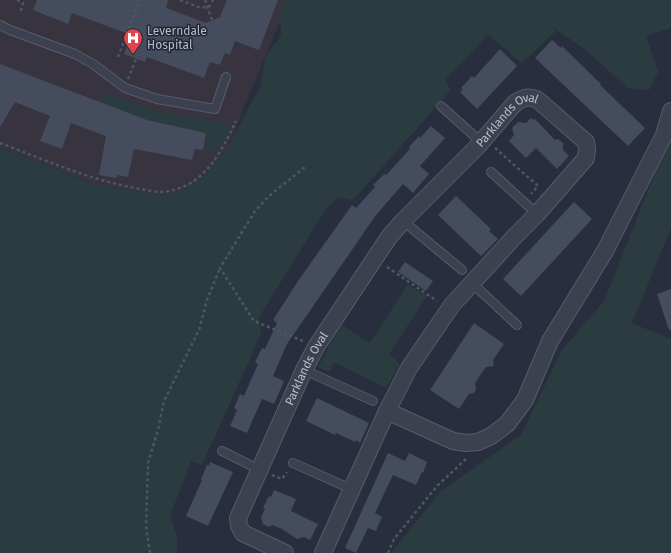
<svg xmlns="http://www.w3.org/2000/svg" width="671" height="553" viewBox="0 0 671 553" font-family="'Fira Sans',sans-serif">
<rect width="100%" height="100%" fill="#282e3e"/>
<path fill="#373440" d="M0,0H289L243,109L234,134L228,146L211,169L196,183L180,192L161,195L95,185L0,148Z"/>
<path fill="#2b3c41" d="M284,0H671V28L646,36L658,72L649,90L628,88L582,47L550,26L556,31L522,63L488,35L445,80L451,90L353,200L338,197L326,209L259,317L261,334L202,465L191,461L170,516L177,537V553H0V148L95,185L161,195L180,192L188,188L203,177L219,158L228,146L260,87L266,55L281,36L280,12Z
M107,93L150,110L231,124L224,142L215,153L203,150L206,133L147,120L98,102L101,98Z
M671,133V228L632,323L671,339V553H391L441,491L521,435L562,350L604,301Z
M408,284L427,296L389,354L400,364L386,388L334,362L329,372L318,367L330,344L342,325L370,343Z"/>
<path fill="#454c5d" d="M37,0H168L166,8L206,23L220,17L227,0H278L259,50L235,41L230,55L225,53L220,65L210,62L204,78L147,57L145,62L124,54L131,35L72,13L68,24L33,10Z
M552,40L561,48L562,46L601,84L600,85L645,128L628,146L535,58Z
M500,49L517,66L477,109L460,92L463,89L461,88L472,76L474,78Z
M0,64L147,120L206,133L203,150L195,149L192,160L134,149L128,177L117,175L116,178L99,175L106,136L71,123L62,149L40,141L50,116L15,102L0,127Z
M531,118L534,120L535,119L555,140L558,139L563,143V150L569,156L557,169L536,148L526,158L509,141L514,135L512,128L518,122L526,123Z
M431,126L445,138L420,166L429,174L413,193L403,184L376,215L287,344L273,376L284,381L274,404L262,399L247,433L230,426L237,410L234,408L240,394L244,396L258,364L255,362L262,348L265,349L277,323L273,320L300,278L352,205L356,208L375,187L373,185L384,174L386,175L410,149L409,147L419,136L420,138Z
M456,196L491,229L489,231L498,239L481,256L438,215Z
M574,202L592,219L521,296L503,279Z
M405,262L433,281L426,291L398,272Z
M671,289V330H669L657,294Z
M474,323L504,344L493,360L494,366L486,367L475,383L476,389L474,393L469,394L459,409L430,390Z
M317,398L369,423L360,443L356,440L355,442L336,433L335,435L306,421Z
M388,453L405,461L409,453L427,462L423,473L422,472L416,485L393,475L375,513L382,517L376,531L368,528L356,553L345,548Z
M210,462L233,472L208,526L186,516L202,480L201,479L207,465L209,466Z
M274,490L296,499L291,511L318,524L310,540L304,537L297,539L282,529L272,525L269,527L263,524L261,518L265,509L263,508L269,496L271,497Z"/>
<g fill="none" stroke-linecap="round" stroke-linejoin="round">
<defs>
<path id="service" d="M0,25L10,30L75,54L93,64L125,88L157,99L215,109L226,77
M441,106L481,142
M491,172L537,214
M403,221L462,270
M472,283L517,325
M304,370L373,401
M222,451L260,470
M293,463L351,489"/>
<g id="minor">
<path d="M387,411L453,441L466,443L478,442L491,436L507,424L525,400L550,341L605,251L664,135L671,111"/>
<path id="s1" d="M285,553L243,533L239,526L238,518L304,370L316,347L389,237L403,221L477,147L515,103C524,97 529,96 538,100L586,142L587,149L586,158L537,214L516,235L452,305L409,368L387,411L323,553"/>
</g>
</defs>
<use href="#service" stroke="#575c69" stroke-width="10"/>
<use href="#minor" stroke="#575c69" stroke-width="18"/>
<path stroke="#4a595e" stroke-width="2.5" stroke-dasharray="3 3" stroke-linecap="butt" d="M17,0L23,3L20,14
M180,0L201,8L210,6L213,0
M205,0L212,20
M118,57L140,0
M128,79L136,59
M0,143C43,159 85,178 130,187C141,189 152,192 163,192C172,191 181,188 189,184C212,171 225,144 236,121
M495,148L538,186L531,194
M387,267L437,301
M303,341L254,321L220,268L255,211L269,196L305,167
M272,475L282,479L287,472
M150,553L146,527L148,463L158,430L164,401L199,330L207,300L220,268
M388,553L394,539L437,486L466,459"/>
<use href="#service" stroke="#3c414f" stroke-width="8"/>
<use href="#minor" stroke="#3c414f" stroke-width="16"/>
</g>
<defs>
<symbol id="hospital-pin" viewBox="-11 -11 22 30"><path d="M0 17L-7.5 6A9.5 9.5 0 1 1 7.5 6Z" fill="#e0444e" stroke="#212634"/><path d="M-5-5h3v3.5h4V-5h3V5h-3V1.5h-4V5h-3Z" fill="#fff"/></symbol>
</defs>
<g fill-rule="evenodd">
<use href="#hospital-pin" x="122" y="27" width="22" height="30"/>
</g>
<g text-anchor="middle" stroke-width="3" stroke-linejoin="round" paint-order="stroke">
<g font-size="12" fill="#b9bdc9" stroke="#212634" text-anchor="start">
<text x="147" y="35">Leverndale<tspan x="147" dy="14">Hospital</tspan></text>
</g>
<g font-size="12" fill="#b9bdc9" stroke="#212634">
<text dy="4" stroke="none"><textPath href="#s1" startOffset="551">Parklands Oval</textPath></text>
<text dy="4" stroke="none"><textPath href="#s1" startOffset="227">Parklands Oval</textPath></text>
</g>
</g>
</svg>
